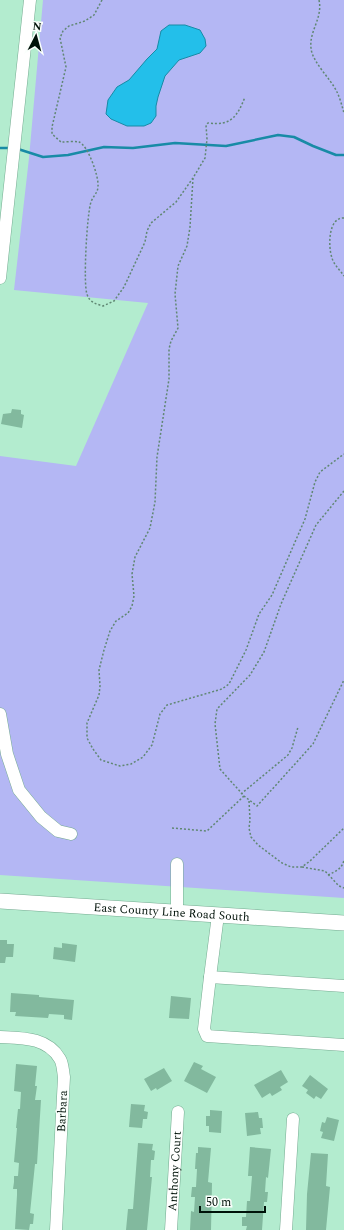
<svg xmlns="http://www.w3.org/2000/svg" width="344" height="1230" viewBox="0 0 344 1230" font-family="Spectral,serif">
<rect width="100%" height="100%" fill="#b3eccf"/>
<path fill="#b4b7f4" d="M43,0H344V898L0,875V456L76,466L148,303L14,290L29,158Z"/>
<path fill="#23bfea" stroke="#188ba6" d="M169,25H185L200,30L205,39L206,46L200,53L179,60L165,76L158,97L156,106V116L151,123L144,126H127L111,119L106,114L108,100L117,87L129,80L147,59L157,49L161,31Z"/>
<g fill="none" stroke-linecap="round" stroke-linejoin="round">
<path stroke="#188ba6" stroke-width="2.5" d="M0,148H11
M18,149L43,157L68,155L104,147L133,148L175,143L226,146L278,135L294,137L313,146L336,155H344"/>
</g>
<path fill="#82b99e" d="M12,409L21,410V414L24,415L22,428L1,424L3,414L11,413Z
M0,940H7V944H14L13,957H6L5,963H0Z
M62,943L77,945L75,962L53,959L54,947L62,948Z
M11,993L39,995V997L74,1000L72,1020L64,1019V1015L49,1014L48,1018L15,1016L16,1012H10Z
M171,996L191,998L189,1019L169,1018Z
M194,1062L203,1066L201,1069L216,1077L207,1093L184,1081Z
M16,1064L37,1066L35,1086H37L35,1100H41L37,1164H35L30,1213L34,1214L33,1224H30L29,1230L15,1229L17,1195V1189H13L14,1182V1176H18L19,1163L14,1162L17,1128H16L18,1109H20L21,1092L14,1091Z
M164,1068L172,1081L157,1090L156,1088L151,1091L144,1079Z
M281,1070L288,1082L280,1087L282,1090L272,1096L270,1093L262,1098L254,1085Z
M310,1075L328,1089L321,1099L316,1096L314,1099L306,1093L308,1090L302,1086Z
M131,1104L145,1105L144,1111L148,1112L147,1119H143L142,1128L129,1127Z
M210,1110L222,1111L221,1133L209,1132V1126H206V1116H210Z
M258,1112L259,1118H262L263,1128H260L261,1134L247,1136L245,1113Z
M327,1117L339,1120L334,1141L321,1138L323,1132L320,1131L322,1122L325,1123Z
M138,1143L153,1144L152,1150L155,1151L154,1160H151L150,1177H152L147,1230H126L128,1209H133Z
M198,1147L211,1148L208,1182L212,1183L211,1230H190L191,1211L194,1212L195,1197H191L192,1187H196L197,1169H195L196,1153H198Z
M250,1147L271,1149L268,1178L266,1177L265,1192H268L267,1202H264L262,1230H246L247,1226H242V1217H246L247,1201H250L252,1176H248Z
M311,1153L328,1154L326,1186L330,1187L326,1230H306L307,1194Z"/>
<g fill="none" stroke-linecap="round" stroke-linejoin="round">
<defs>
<g id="minor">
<path d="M0,278L30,0"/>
<path d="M0,714L7,754L19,790L41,817L58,831L71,834"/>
<path d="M177,864V912"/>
<path d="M218,915L210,977L344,986"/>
<path d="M210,977L204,1029L207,1036L344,1045"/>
<path d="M0,1037C22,1038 47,1037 60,1059C63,1064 63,1072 64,1077L56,1230"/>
<path id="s1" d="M171,1230L178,1112"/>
<path d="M286,1230L293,1119"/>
</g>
<g id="major">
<path id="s2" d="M0,901L344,923"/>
</g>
</defs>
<use href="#minor" stroke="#75ab91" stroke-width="13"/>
<use href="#major" stroke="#75ab91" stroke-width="16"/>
<path stroke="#608773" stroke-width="1.5" stroke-dasharray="2 2" stroke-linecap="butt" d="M102,0L94,15L85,21L69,26L63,31L60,38L66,67L52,127V134L61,142C66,142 74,141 79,142C88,145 99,177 98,186C98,193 93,196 91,202C87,213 83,284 87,294C89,302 96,304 103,306L114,301L124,287L145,242L147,231L151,223L176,202L193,178L205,158L207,139L206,125L208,123C231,126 237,117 245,97
M319,0C323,18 309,31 311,48C312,62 331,79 337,92C340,98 342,106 344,113
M193,178L190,227L187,246L178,266L175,294L178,328L171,341L169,349V379L157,457L155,502L150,528L135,557L132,574L134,596L132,606L128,613L116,621L110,631L104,650L99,670L100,686L99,695L87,723V738L93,749L101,760L120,766L131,764L143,757L152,745L160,714L167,705L222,689L229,684L246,650L259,614L272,595L305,519L315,482L320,472L344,454
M344,218C328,217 328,247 332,258C334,265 340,270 344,276
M344,491L316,525L281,604L264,652L250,675L217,709L215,724L220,769L244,796L257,806L313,744L344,680
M241,794L288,755L292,748L298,727
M249,801L250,820L249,828L251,837L258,845L282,863L291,867H302L310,861L344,828
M172,828L207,831L244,796
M302,867L325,871L339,886L344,888
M328,875C336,871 342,869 344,860"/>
<use href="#minor" stroke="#fff" stroke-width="12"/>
<use href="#major" stroke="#fff" stroke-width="15"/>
</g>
<g text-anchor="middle" stroke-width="3" stroke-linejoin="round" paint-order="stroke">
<g font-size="12" fill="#001209" stroke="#fafffc">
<text dy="4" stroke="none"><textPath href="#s2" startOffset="172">East County Line Road South</textPath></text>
<text transform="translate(62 1111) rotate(-87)" y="4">Barbara</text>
<text dy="4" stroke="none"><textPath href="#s1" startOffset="59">Anthony Court</textPath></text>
</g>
</g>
<g transform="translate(36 36) rotate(6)" stroke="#fafffc" stroke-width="3" paint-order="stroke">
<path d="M0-3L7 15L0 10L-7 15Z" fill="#001209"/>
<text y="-6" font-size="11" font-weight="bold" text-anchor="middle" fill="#001209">N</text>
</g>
<path d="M200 1206v6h65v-6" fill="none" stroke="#001209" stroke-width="2"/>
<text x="206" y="1206" font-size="12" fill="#001209" stroke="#fafffc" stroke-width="3" paint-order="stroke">50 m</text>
</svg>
